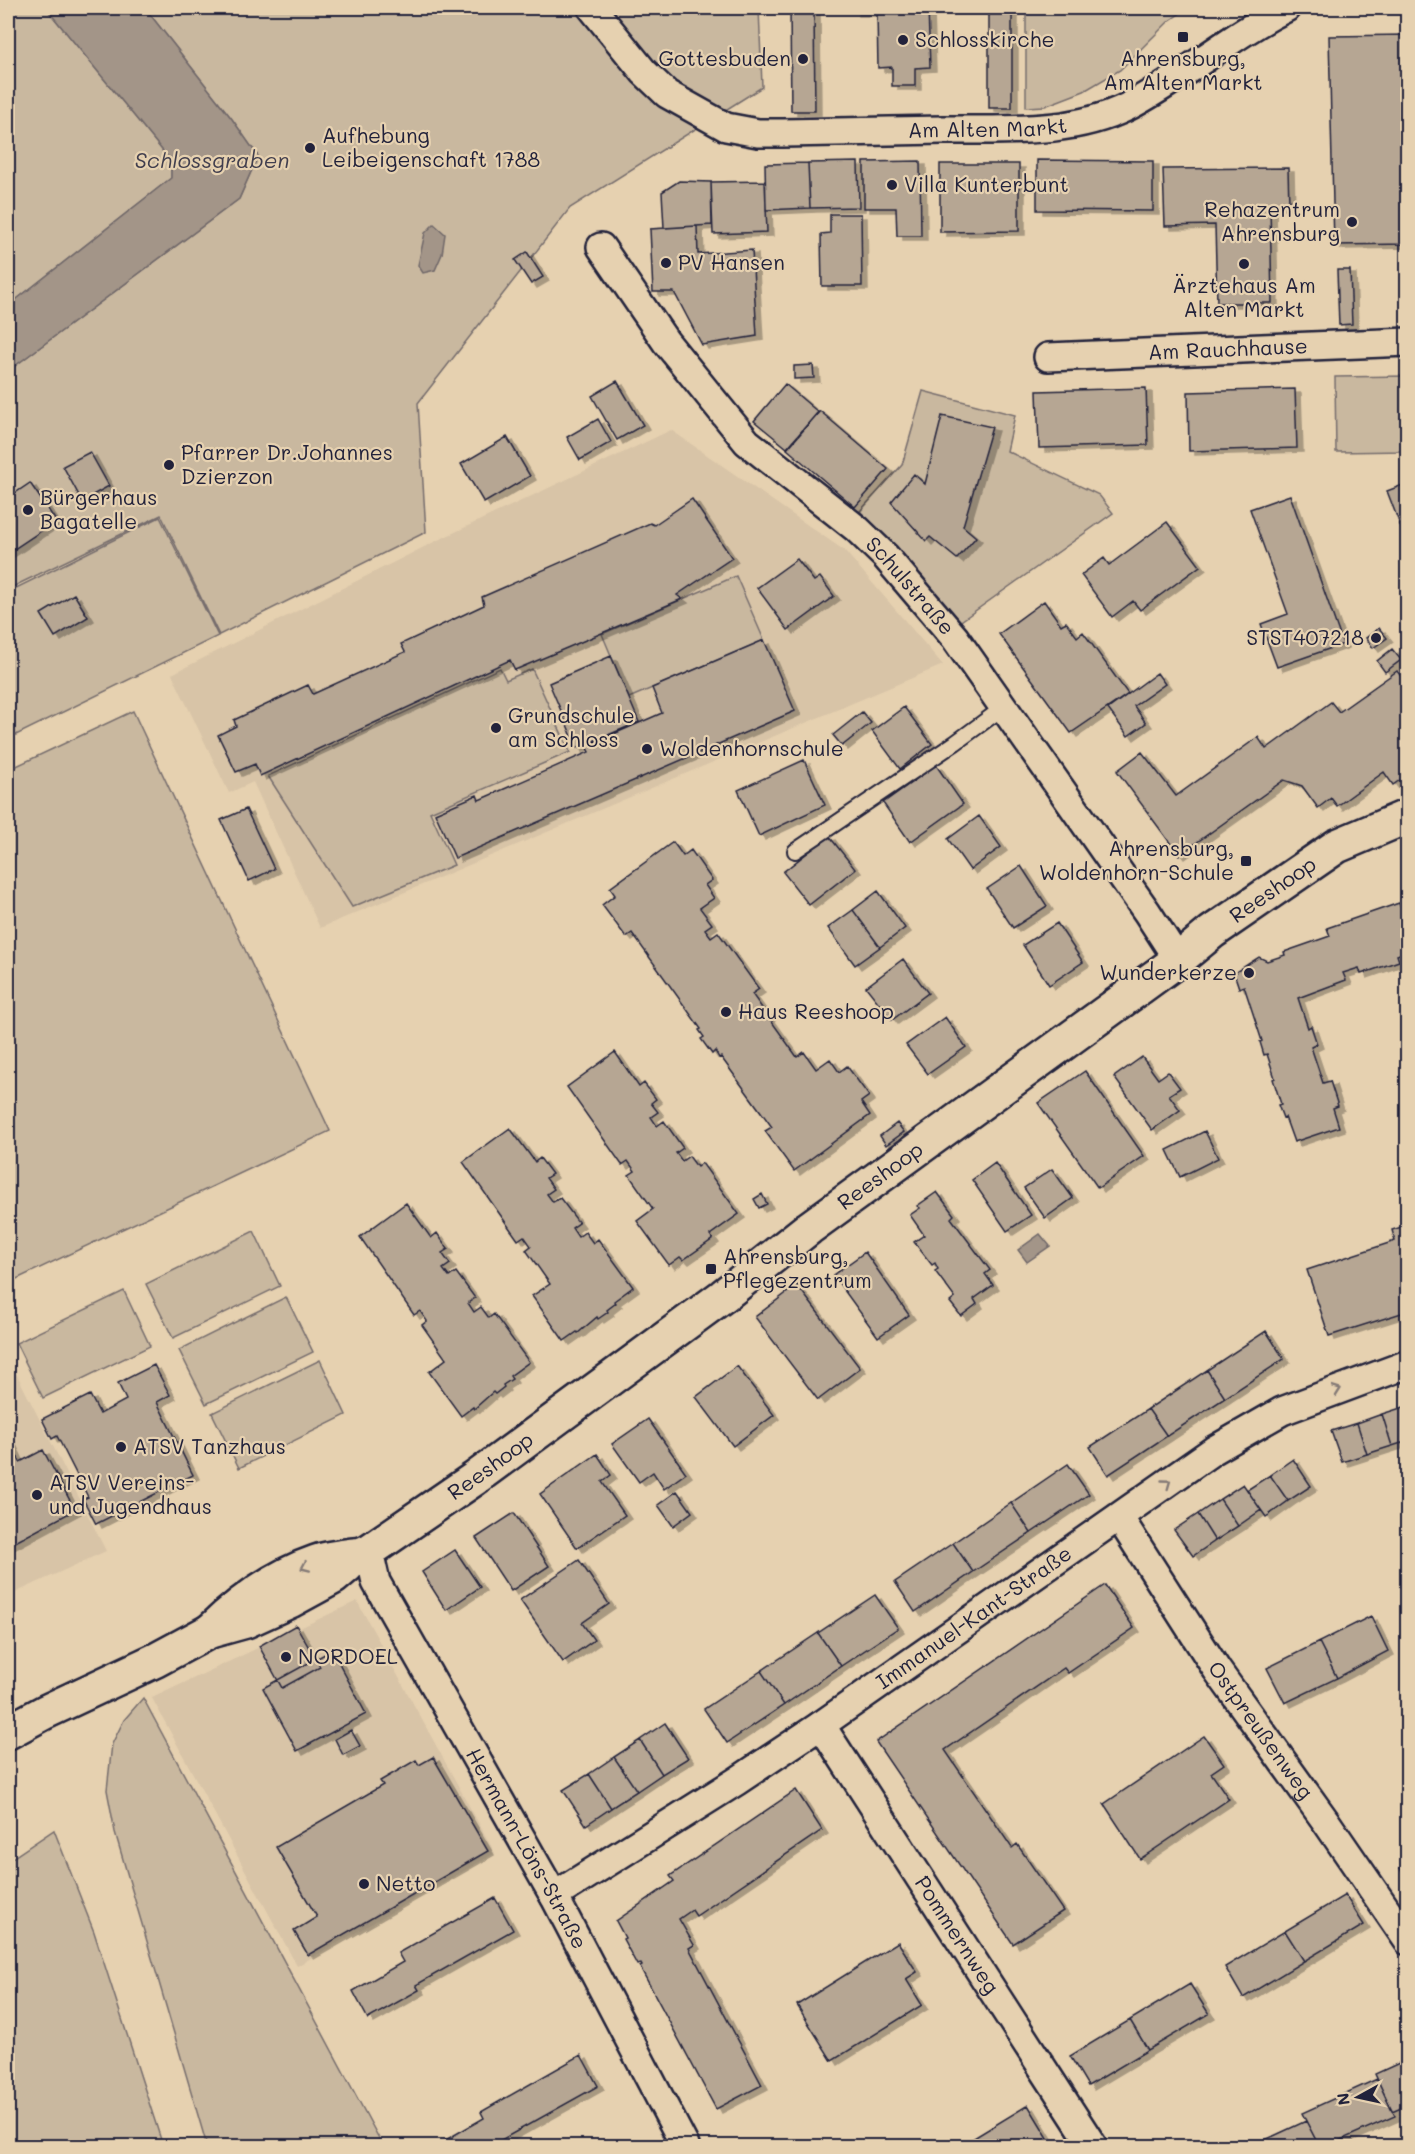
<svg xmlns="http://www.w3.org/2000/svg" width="1415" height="2154" viewBox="0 0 1415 2154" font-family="Mali,sans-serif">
<defs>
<filter id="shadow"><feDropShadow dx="6" dy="4" stdDeviation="0" flood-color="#0004"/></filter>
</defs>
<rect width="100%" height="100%" fill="#e6d1b0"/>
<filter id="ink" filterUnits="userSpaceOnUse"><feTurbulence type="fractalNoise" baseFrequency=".0167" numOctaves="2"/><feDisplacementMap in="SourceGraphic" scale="12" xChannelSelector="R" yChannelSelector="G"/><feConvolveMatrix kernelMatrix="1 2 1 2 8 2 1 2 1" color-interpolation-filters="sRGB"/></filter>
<g filter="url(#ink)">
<path fill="#d8c4a7" d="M671,430L845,551L943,665L320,928L253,782L229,793L172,674L432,543Z
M8,1357L106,1551L8,1596Z
M357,1601L495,1853L297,1966L152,1698Z"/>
<path fill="#c9b89f" stroke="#766d6d" stroke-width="1.5" d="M8,8H46L171,161V178L8,306Z
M145,8H759L762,87L570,208L418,403L426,532L219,635L161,515L8,589V371L239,199L258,156L232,119Z
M1026,8H1188L1169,21L1120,70L1084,91L1045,106L1026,107Z
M1407,376V451L1336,452L1335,377Z
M923,391L1015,415L1007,451L1099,495L1113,513L958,623L860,511L902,465Z
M160,517L218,636L14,736L8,723V592Z
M736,576L764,640L629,698L602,634Z
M500,668L506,680L532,669L570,752L430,812L454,865L352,907L268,776Z
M133,711L330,1131L8,1283V770Z
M254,1231L280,1286L173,1338L146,1284Z
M124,1291L150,1346L43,1398L16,1343Z
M286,1297L313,1352L206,1404L179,1350Z
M320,1360L346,1415L239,1468L212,1413Z
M143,1698L382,2144L383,2146H207L115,1832L107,1790L112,1744L124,1720Z
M54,1830L94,1932L163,2146H8V1861Z"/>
<path fill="#a39588" stroke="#6f6769" stroke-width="1.5" d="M46,8H145L232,119L258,156L239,199L8,371V306L171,178V161Z
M434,224L445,234L442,254L435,270L423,273L418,265L425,233Z
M1040,1234L1050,1246L1027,1262L1018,1250Z"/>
<path fill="#b6a693" stroke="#22223b" stroke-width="1.5" filter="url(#shadow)" d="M790,8H814L815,111H791Z
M853,8H928L930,67L915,68V86H892V67L878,68L877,12H853Z
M989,8H1012V108H989Z
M1408,35V244L1334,245L1329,36Z
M1037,160L1153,161V211L1037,210Z
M920,161L921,236H897L896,208H864V162Z
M858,162L859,207L810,208L808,163Z
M808,163L810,208L766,210L765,164Z
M940,164H1019V231L940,232Z
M1288,168L1289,205H1270L1272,303H1217L1215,225L1165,226L1163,169Z
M679,181L711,182L712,225L664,228L662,192Z
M765,181L767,232L713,234L711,182Z
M830,214H861L862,286H822L821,234L830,233Z
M697,226L698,254L752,250L757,336L702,345L674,292H653L650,229Z
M527,252L543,277L531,284L515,260Z
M1337,270H1350L1352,324L1339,325Z
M813,365L814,378L794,379V366Z
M617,381L643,425L617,440L592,396Z
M785,384L818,412L787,448L754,421Z
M1146,388L1148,445L1039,448L1037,391Z
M1295,389L1297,448L1189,451L1188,392Z
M820,411L888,469L855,507L787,449Z
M942,416L992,427L963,526L976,537L957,559L930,537L926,541L891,502L914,474L925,484Z
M598,419L611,442L580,460L567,437Z
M507,437L530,476L484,503L461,464Z
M90,452L109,486L82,501L63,466Z
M30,483L56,521L8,553V498Z
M1408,483V546L1387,491Z
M1290,495L1343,644L1277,667L1261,624L1288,614L1250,509Z
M692,499L732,558L677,595L682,599L515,670L510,660L260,776L255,764L236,772L218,735L236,726L234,720L308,685L313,694L405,652L401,644L484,605L482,597L650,523L654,525Z
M1167,522L1200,566L1140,610L1133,601L1112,617L1081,575L1104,558L1109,565Z
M797,559L814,581L820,577L834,596L788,630L757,588Z
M74,594L88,617L55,637L41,614Z
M1044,601L1061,625L1066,622L1077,637L1083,632L1128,694L1071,733L999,634Z
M1379,628L1387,638L1373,648L1366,638Z
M764,640L795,711L455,858L435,813L477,795L479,800L589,752L586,746L662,713L652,688Z
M1392,649L1401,660L1385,672L1377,661Z
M611,656L639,722L577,748L549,683Z
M1397,671L1408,685V774L1393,785L1384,772L1337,806L1331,798L1318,808L1302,786L1284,780L1179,855L1117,771L1142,752L1176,796L1258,737L1266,749L1331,702L1339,712Z
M1157,673L1165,684L1134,706L1146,723L1128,736L1108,709Z
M904,707L932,744L900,769L872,731Z
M862,712L871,723L842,746L833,735Z
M804,760L825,805L759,836L738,790Z
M936,765L963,804L910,842L883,803Z
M246,809L274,869L249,881L221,820Z
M979,816L1001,847L970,870L948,839Z
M829,836L855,869L809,905L783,872Z
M673,842L683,856L691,850L712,880L705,885L714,898L700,908L712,924L705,929L711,937L718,932L759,989L752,994L797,1057L804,1052L816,1069L830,1059L839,1072L847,1066L869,1096L861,1102L870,1115L794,1171L765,1131L772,1127L721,1057L719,1058L715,1051L712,1054L701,1039L704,1037L699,1030L701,1029L632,933L626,937L602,905L615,895L610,888Z
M1021,866L1047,906L1013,928L987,889Z
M878,891L905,928L880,947L853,910Z
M1399,903L1408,927V951L1397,955L1399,961L1361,974L1359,968L1343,973L1346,980L1298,998L1308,1028L1311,1026L1317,1044L1311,1047L1323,1083L1330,1081L1338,1106L1333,1108L1339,1127L1294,1142L1285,1117L1283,1118L1278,1105L1281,1104L1273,1079L1275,1078L1267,1054L1264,1055L1260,1042L1262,1041L1244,986L1239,988L1234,973L1259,957L1267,961L1285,955L1284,952L1330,936L1327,928Z
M853,910L880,947L855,965L828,928Z
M1057,923L1083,962L1049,985L1023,945Z
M903,959L928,993L892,1020L866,987Z
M945,1017L966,1047L928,1074L906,1045Z
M615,1052L639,1087L644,1083L656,1099L651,1103L658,1112L651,1117L657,1126L664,1121L683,1148L676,1153L682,1161L689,1156L697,1167L702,1163L739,1214L710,1235L713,1239L683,1260L680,1257L669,1265L637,1221L653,1209L629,1175L635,1171L628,1161L622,1165L567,1087Z
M1142,1057L1158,1079L1168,1072L1180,1088L1169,1095L1180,1110L1152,1130L1114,1077Z
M1085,1071L1144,1156L1098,1188L1038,1103Z
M897,1123L904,1132L886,1145L880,1136Z
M510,1128L535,1162L540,1158L552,1174L546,1178L554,1189L547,1194L553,1202L560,1198L579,1223L572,1228L578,1237L585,1232L593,1243L598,1239L633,1287L614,1301L616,1303L607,1310L608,1312L598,1319L597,1317L578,1333L577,1332L564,1341L532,1296L550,1284L526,1250L531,1246L524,1236L518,1240L463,1162Z
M1205,1131L1218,1158L1180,1177L1167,1150Z
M995,1163L1031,1215L1007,1231L972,1180Z
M1052,1169L1073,1198L1045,1218L1024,1188Z
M937,1192L954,1215L951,1218L990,1270L985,1274L993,1285L974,1299L977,1304L961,1316L950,1302L955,1298L935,1271L938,1269L935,1263L932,1265L914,1242L924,1235L910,1215L920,1208L917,1206Z
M762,1194L767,1204L759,1208L754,1199Z
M406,1203L431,1238L437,1233L448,1249L442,1253L450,1264L443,1269L449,1277L456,1272L475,1298L468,1303L474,1312L481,1307L489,1318L494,1314L529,1362L510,1376L512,1379L503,1385L504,1387L495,1394L493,1392L474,1409L473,1407L461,1416L429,1372L446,1359L422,1325L427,1321L420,1311L414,1315L360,1237Z
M1408,1225V1311L1329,1336L1307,1270L1395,1241L1392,1230Z
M865,1252L909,1315L878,1337L833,1275Z
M797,1285L860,1368L818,1400L755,1317Z
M1266,1331L1284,1359L1225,1398L1207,1370Z
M154,1365L170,1395L157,1402L193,1475L96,1524L83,1499L88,1497L57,1436L52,1439L42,1419L90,1395L100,1414L126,1400L118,1383Z
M737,1366L774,1415L733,1446L696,1397Z
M1207,1370L1225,1398L1167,1436L1148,1409Z
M1407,1406L1408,1441L1392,1446L1382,1414Z
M1148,1409L1167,1436L1108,1475L1090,1447Z
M1382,1414L1392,1446L1367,1454L1357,1423Z
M648,1419L686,1473L664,1489L653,1472L639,1482L612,1444Z
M1357,1423L1367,1454L1342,1462L1331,1431Z
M8,1437L20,1462L43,1450L75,1510L8,1546Z
M597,1454L611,1475L602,1482L625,1515L577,1548L540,1494Z
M1293,1459L1311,1486L1288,1501L1270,1475Z
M1068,1464L1089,1494L1031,1533L1011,1503Z
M1270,1475L1288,1501L1266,1517L1247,1490Z
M1243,1484L1261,1510L1238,1526L1220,1499Z
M677,1491L692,1512L673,1526L658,1505Z
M1220,1499L1238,1526L1215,1541L1198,1514Z
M1011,1503L1031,1533L973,1572L953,1543Z
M514,1513L549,1566L511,1591L476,1538Z
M1198,1514L1215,1541L1193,1556L1174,1530Z
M953,1543L973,1572L915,1612L895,1582Z
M455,1550L480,1587L446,1610L422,1572Z
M579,1560L609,1604L582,1623L594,1640L563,1662L520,1600Z
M1105,1585L1134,1628L1068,1673L1064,1668L945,1750L1012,1848L1017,1844L1063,1911L1013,1944L876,1742Z
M875,1595L898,1628L841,1666L818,1633Z
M1371,1616L1388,1651L1337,1678L1319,1642Z
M296,1625L320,1667L282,1688L259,1646Z
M818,1633L841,1666L784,1705L761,1671Z
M1319,1642L1337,1678L1285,1703L1267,1668Z
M332,1650L366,1714L297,1751L263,1688Z
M761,1671L784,1705L727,1743L704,1709Z
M665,1723L688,1758L662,1774L640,1740Z
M351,1730L360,1746L343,1755L335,1739Z
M1204,1736L1224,1764L1211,1773L1229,1799L1140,1859L1104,1804Z
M640,1740L662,1774L637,1791L614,1757Z
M433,1757L488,1851L308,1955L294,1931L317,1917L276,1847L383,1785L380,1781L416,1760L419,1765Z
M614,1757L637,1791L611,1808L589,1774Z
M589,1774L611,1808L586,1825L563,1790Z
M796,1790L822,1830L696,1916L692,1910L679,1919L694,1945L689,1948L762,2085L716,2109L640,1967L642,1966L641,1964L637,1965L623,1939L625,1938L616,1921L674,1881L670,1876Z
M1408,1864V1884L1400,1868Z
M1345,1895L1364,1925L1304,1961L1285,1931Z
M495,1898L513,1930L416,1985L419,1990L368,2019L353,1991L403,1962L398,1953Z
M1285,1931L1304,1961L1243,1998L1225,1967Z
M898,1942L917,1972L906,1979L922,2005L832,2061L797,2005Z
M1190,1984L1209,2014L1148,2050L1130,2020Z
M1130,2020L1148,2050L1088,2086L1070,2056Z
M581,2055L598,2086L501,2140L503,2143L497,2146H438L437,2145L484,2118L481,2112Z
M1408,2059V2104L1392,2111L1375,2074Z
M1377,2079L1395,2116L1327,2146H1319L1302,2113Z
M1028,2105L1048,2138L1035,2146H973L969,2141Z
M1306,2121L1319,2146H1252Z
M969,2141L973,2146H960Z"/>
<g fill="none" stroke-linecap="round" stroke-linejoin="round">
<defs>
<path id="service" d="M795,851L955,743L1004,707"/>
<g id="minor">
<path id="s1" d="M592,8L644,72L667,94L726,127L758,133H783C837,132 890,131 943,130C1005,129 1070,135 1127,107C1183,78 1230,36 1286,8"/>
<path id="s2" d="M601,247L666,342L747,442L857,529L885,556L955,638L1147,912L1178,960"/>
<path id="s3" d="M1048,357L1408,342"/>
<path id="s4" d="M1119,1517L1217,1670L1327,1823L1408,1941"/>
<path id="s5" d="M369,1551L376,1582L554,1896L685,2146"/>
<path id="s6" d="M821,1725L1093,2146"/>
<path id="s7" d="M554,1896L737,1781L821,1725L1214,1450L1282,1411L1408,1364"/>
</g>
<g id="tertiary">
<path id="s8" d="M210,1631C240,1602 275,1576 316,1562C330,1557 347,1556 362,1554L369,1551L474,1479L723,1296L809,1228L1178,960L1212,932L1337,846L1408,816"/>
<path d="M8,1732L45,1712L156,1660L210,1631L246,1621L290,1601L334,1577L347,1566"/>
</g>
</defs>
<use href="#service" stroke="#22223b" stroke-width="18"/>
<use href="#minor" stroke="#22223b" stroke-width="32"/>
<use href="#tertiary" stroke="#22223b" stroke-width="38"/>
<use href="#service" stroke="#e6d1b0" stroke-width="14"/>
<use href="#minor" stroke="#e6d1b0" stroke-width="27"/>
<use href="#tertiary" stroke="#e6d1b0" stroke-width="33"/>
</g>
<defs><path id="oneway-chevron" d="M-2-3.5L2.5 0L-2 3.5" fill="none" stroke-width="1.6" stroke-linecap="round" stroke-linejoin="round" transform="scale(1.5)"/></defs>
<g stroke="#847a76">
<use href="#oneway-chevron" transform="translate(1337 1390) rotate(-20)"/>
<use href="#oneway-chevron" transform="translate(1167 1483) rotate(-36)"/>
<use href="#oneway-chevron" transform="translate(305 1567) rotate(156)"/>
</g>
</g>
<g fill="#22223b" stroke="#e6d1b0" stroke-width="2">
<rect x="1177" y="31" width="12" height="12" rx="3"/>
<circle cx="903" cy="40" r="6"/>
<circle cx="803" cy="59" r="6"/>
<circle cx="310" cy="148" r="6"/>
<circle cx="892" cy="185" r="6"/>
<circle cx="1352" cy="222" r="6"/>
<circle cx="666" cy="263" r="6"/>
<circle cx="1244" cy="264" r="6"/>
<circle cx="169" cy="465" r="6"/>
<circle cx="28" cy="510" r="6"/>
<circle cx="1376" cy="638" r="6"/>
<circle cx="496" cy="728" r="6"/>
<circle cx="647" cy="749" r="6"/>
<rect x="1240" y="855" width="12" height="12" rx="3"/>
<circle cx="1249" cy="973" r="6"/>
<circle cx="726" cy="1012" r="6"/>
<rect x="705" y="1263" width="12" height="12" rx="3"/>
<circle cx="121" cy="1447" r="6"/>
<circle cx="37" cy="1495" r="6"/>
<circle cx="286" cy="1657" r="6"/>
<circle cx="364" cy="1884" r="6"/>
</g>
<g text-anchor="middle" stroke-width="4.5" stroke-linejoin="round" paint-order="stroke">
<g font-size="21" fill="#22223b" stroke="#e6d1b0" text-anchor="start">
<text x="915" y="47">Schlosskirche</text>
<text x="791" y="66" text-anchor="end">Gottesbuden</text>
<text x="1183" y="66" text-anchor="middle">Ahrensburg,<tspan x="1183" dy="24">Am Alten Markt</tspan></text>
<text x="322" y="143">Aufhebung<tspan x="322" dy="24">Leibeigenschaft 1788</tspan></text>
<text x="904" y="192">Villa Kunterbunt</text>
<text x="1340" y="217" text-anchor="end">Rehazentrum<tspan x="1340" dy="24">Ahrensburg</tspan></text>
<text x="678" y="270">PV Hansen</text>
<text x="1244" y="293" text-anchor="middle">Ärztehaus Am<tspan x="1244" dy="24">Alten Markt</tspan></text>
<text x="181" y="460">Pfarrer Dr.Johannes<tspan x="181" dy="24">Dzierzon</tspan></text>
<text x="40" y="505">Bürgerhaus<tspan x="40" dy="24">Bagatelle</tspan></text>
<text x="1364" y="645" text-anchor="end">STST407218</text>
<text x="508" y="723">Grundschule<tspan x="508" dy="24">am Schloss</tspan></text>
<text x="659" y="756">Woldenhornschule</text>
<text x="1234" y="856" text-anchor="end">Ahrensburg,<tspan x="1234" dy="24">Woldenhorn-Schule</tspan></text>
<text x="1237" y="980" text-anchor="end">Wunderkerze</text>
<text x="738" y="1019">Haus Reeshoop</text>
<text x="723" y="1264">Ahrensburg,<tspan x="723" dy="24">Pflegezentrum</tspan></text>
<text x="133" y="1454">ATSV Tanzhaus</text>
<text x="49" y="1490">ATSV Vereins-<tspan x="49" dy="24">und Jugendhaus</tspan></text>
<text x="298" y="1664">NORDOEL</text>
<text x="376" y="1891">Netto</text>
</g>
<g font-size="21" fill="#22223b" stroke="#e6d1b0">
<text dy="7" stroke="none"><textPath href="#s1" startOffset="444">Am Alten Markt</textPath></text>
<text dy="7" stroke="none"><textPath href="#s3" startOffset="180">Am Rauchhause</textPath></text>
<text dy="7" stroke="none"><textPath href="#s2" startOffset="462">Schulstraße</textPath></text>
<text dy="7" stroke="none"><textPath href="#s8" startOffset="1302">Reeshoop</textPath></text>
<text dy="7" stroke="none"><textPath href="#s8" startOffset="816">Reeshoop</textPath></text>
<text dy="7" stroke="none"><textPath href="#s8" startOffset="330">Reeshoop</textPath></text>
<text dy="7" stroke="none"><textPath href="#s7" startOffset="504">Immanuel-Kant-Straße</textPath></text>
<text dy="7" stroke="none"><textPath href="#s4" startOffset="256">Ostpreußenweg</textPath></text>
<text dy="7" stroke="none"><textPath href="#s5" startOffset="338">Hermann-Löns-Straße</textPath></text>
<text dy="7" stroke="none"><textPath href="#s6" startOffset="250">Pommernweg</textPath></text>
</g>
<g font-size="22" font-style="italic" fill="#423f4e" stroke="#e6d1b0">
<text x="212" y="168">Schlossgraben</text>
</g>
</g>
<rect width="1415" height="2154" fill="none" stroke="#e6d1b0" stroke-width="30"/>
<rect x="15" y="15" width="1385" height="2124" fill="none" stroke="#22223b" stroke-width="2" filter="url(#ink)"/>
<g transform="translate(1358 2097) rotate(262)" stroke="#e6d1b0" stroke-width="4.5" paint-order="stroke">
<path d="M0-4.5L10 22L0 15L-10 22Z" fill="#22223b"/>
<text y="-9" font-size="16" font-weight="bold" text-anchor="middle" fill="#22223b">N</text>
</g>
</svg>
